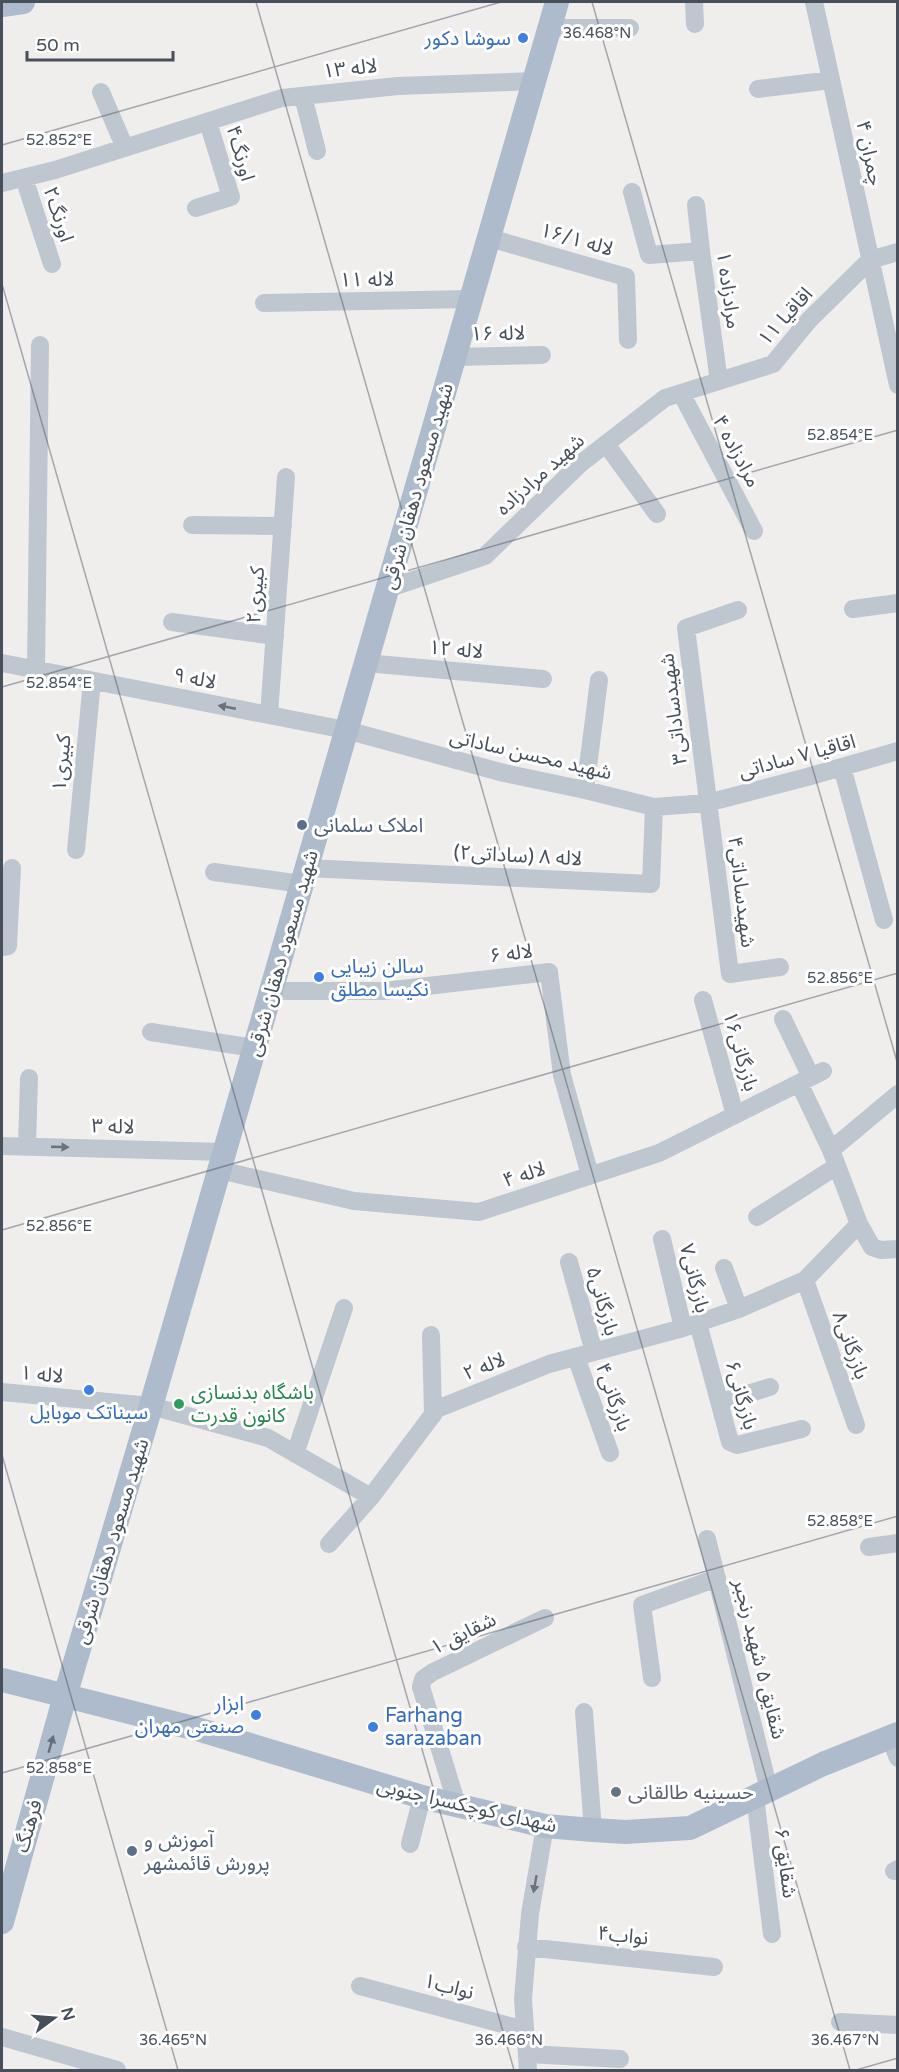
<svg xmlns="http://www.w3.org/2000/svg" width="899" height="2072" viewBox="0 0 899 2072" font-family="'Varela Round','Noto Sans Arabic',sans-serif">
<rect width="100%" height="100%" fill="#f0eded"/>
<g fill="none" stroke-linecap="round" stroke-linejoin="round">
<path stroke="#bec7cf" stroke-width="18" d="M694,2L695,24
M814,2L898,385
M549,28H630
M758,89L831,80
M101,92L125,148
M303,96L317,151
M24,178L52,264
M2,183L55,170L282,98L398,86L534,81
M632,192L649,255L701,251
M696,205L701,251L719,381
M196,208L231,197L208,122
M489,238L626,277L628,340
M264,303L471,299
M454,357L542,355
M681,393L754,531
M606,444L657,514
M192,525L283,526
M387,589L485,556L580,464L665,398L773,364L809,320L870,260L898,252
M853,609L898,603
M738,610L686,628L730,974L780,967
M172,622L275,636
M2,663L346,730L504,773L585,790L654,807L707,803L807,777L898,751
M366,663L543,679
M36,670L40,345
M269,715L286,477
M842,767L884,920
M585,790L599,680
M76,850L92,681
M306,868L651,884L654,807
M214,872L302,884
M2,947L8,946L12,868
M271,991H384L549,972L562,1075L590,1175
M703,1000L735,1115
M783,1019L811,1077
M151,1032L254,1048
M799,1083L831,1150L898,1094
M2,1146L224,1152
M27,1146L29,1078
M831,1150L859,1224L872,1247L881,1250L898,1249
M219,1170L354,1201L479,1212L659,1153L823,1071
M757,1217L837,1166
M662,1239L683,1328
M569,1262L594,1352
M724,1268L739,1309
M805,1280L856,1425
M698,1323L730,1442L737,1445L802,1429
M431,1335L433,1415
M576,1357L610,1453
M2,1392L151,1406L268,1438L371,1497
M721,1402L770,1387
M295,1454L344,1308
M707,1539L769,1790
M329,1544L371,1497L437,1409L549,1364L683,1328L739,1309L805,1280L859,1224
M869,1547L898,1543
M652,1678L642,1605L717,1578
M584,1712L593,1830
M890,1738L898,1758
M755,1797L772,1934
M457,1805L421,1687L423,1679L433,1672L545,1618
M410,1844L422,1797
M894,1871L898,1869
M526,1947L714,1967
M360,1986L525,2030
M840,2022L898,2025
M2,2037L117,2070
M528,2054L620,2059
M528,2070L523,1999L530,1914L545,1826"/>
<path stroke="#adbbcc" stroke-width="24" d="M2,5L23,2
M2,1680L197,1729L422,1797L545,1826L593,1830L625,1832L690,1828L823,1764L898,1734
M2,1922L65,1696L151,1406L557,2"/>
</g>
<defs><path id="oneway-solid" d="M-6-.8H1V-3.2L6.5 0L1 3.2V.8H-6Z" transform="scale(1.5)"/></defs>
<g fill="#6a737d">
<use href="#oneway-solid" transform="translate(227 707) rotate(-169)"/>
<use href="#oneway-solid" transform="translate(60 1147) rotate(2)"/>
<use href="#oneway-solid" transform="translate(535 1884) rotate(100)"/>
</g>
<use fill="#656f7c" href="#oneway-solid" transform="translate(51 1744) rotate(-74)"/>
<path fill="none" stroke="#464f5a" stroke-width="1.5" stroke-opacity="0.45" d="M256,2L850,2070M592,2L898,1065M2,145L501,2M2,284L514,2070M2,687L898,430M2,1230L898,973M2,1455L178,2070M2,1773L898,1516M856,2070L898,2058"/>
<g fill="#3f7fe0" stroke="#fff" stroke-width="2">
<circle cx="523" cy="38" r="6"/>
<circle cx="319" cy="977" r="6"/>
<circle cx="89" cy="1390" r="6"/>
<circle cx="256" cy="1715" r="6"/>
<circle cx="373" cy="1727" r="6"/>
</g>
<g fill="#5c6f8a" stroke="#fff" stroke-width="2">
<circle cx="302" cy="825" r="6"/>
<circle cx="132" cy="1851" r="6"/>
</g>
<circle fill="#2e9e5b" stroke="#fff" stroke-width="2" cx="179" cy="1404" r="6"/>
<circle fill="#6b7280" stroke="#fff" stroke-width="2" cx="616" cy="1792" r="6"/>
<g text-anchor="middle" stroke-width="6" stroke-linejoin="round" paint-order="stroke">
<g font-size="20" fill="#366cbe" stroke="#fff" text-anchor="end">
<text x="511" y="45">سوشا دکور</text>
<text x="331" y="973" text-anchor="start">سالن زیبایی<tspan x="331" dy="23">نکیسا مطلق</tspan></text>
<text x="89" y="1419" text-anchor="middle">سیناتک موبایل</text>
<text x="244" y="1710">ابزار<tspan x="244" dy="23">صنعتی مهران</tspan></text>
<text x="385" y="1722" text-anchor="start">Farhang<tspan x="385" dy="23">sarazaban</tspan></text>
</g>
<g font-size="20" fill="#464f5a" stroke="#fff">
<text transform="translate(350 68) rotate(-6)" y="7">لاله ۱۳</text>
<text transform="translate(241 153) rotate(74)" y="7">اورنگ۴</text>
<text transform="translate(870 153) rotate(78)" y="7">چمران ۴</text>
<text transform="translate(59 214) rotate(72)" y="7">اورنگ۲</text>
<text transform="translate(577 239) rotate(16)" y="7">لاله ۱۶/۱</text>
<text transform="translate(367 279) rotate(-1)" y="7">لاله ۱۱</text>
<text transform="translate(729 290) rotate(82)" y="7">مرادزاده ۱</text>
<text transform="translate(785 316) rotate(-48)" y="7">اقاقیا ۱۱</text>
<text transform="translate(498 333) rotate(-1)" y="7">لاله ۱۶</text>
<text transform="translate(737 451) rotate(62)" y="7">مرادزاده ۴</text>
<text transform="translate(540 474) rotate(-42)" y="7">شهید مرادزاده</text>
<text transform="translate(417 486) rotate(-74)" y="7">شهید مسعود دهقان شرقی</text>
<text transform="translate(255 595) rotate(-86)" y="7">کبیری۲</text>
<text transform="translate(456 649) rotate(5)" y="7">لاله ۱۲</text>
<text transform="translate(195 678) rotate(11)" y="7">لاله ۹</text>
<text transform="translate(673 709) rotate(-97)" y="7">شهیدساداتی۳</text>
<text transform="translate(531 754) rotate(13)" y="7">شهید محسن ساداتی</text>
<text transform="translate(797 756) rotate(-15)" y="7">اقاقیا ۷ ساداتی</text>
<text transform="translate(61 763) rotate(-85)" y="7">کبیری۱</text>
<text transform="translate(518 855) rotate(3)" y="7">لاله ۸ (ساداتی۲)</text>
<text transform="translate(742 892) rotate(83)" y="7">شهیدساداتی۴</text>
<text transform="translate(282 953) rotate(-74)" y="7">شهید مسعود دهقان شرقی</text>
<text transform="translate(511 953) rotate(-7)" y="7">لاله ۶</text>
<text transform="translate(741 1051) rotate(74)" y="7">بازرگانی۱۶</text>
<text transform="translate(113 1126) rotate(2)" y="7">لاله ۳</text>
<text transform="translate(524 1174) rotate(-18)" y="7">لاله ۴</text>
<text transform="translate(695 1278) rotate(76)" y="7">بازرگانی۷</text>
<text transform="translate(603 1301) rotate(74)" y="7">بازرگانی۵</text>
<text transform="translate(851 1345) rotate(70)" y="7">بازرگانی۸</text>
<text transform="translate(484 1366) rotate(-22)" y="7">لاله ۲</text>
<text transform="translate(42 1374) rotate(5)" y="7">لاله ۱</text>
<text transform="translate(742 1395) rotate(74)" y="7">بازرگانی۶</text>
<text transform="translate(614 1397) rotate(71)" y="7">بازرگانی۴</text>
<text transform="translate(111 1541) rotate(-73)" y="7">شهید مسعود دهقان شرقی</text>
<text transform="translate(463 1633) rotate(-26)" y="7">شقایق ۱</text>
<text transform="translate(760 1659) rotate(76)" y="7">شقایق ۵ شهید رنجبر</text>
<text transform="translate(467 1805) rotate(13)" y="7">شهدای کوچکسرا جنوبی</text>
<text transform="translate(28 1826) rotate(-74)" y="7">فرهنگ</text>
<text transform="translate(786 1863) rotate(83)" y="7">شقایق ۶</text>
<text transform="translate(623 1935) rotate(6)" y="7">نواب۴</text>
<text transform="translate(449 1986) rotate(15)" y="7">نواب۱</text>
</g>
<g font-size="20" fill="#4e5e75" stroke="#fff" text-anchor="start">
<text x="314" y="832">املاک سلمانی</text>
<text x="144" y="1847">آموزش و<tspan x="144" dy="23">پرورش قائمشهر</tspan></text>
</g>
<g font-size="20" fill="#27864d" stroke="#fff" text-anchor="start">
<text x="191" y="1399">باشگاه بدنسازی<tspan x="191" dy="23">کانون قدرت</tspan></text>
</g>
<g font-size="20" fill="#5b616d" stroke="#fff" text-anchor="start">
<text x="628" y="1799">حسینیه طالقانی</text>
</g>
</g>
<g font-size="15" text-anchor="middle" fill="#464f5a" stroke="#fff" stroke-width="6" stroke-linejoin="round" paint-order="stroke">
<text x="597" y="38">36.468°N</text>
<text x="59" y="145">52.852°E</text>
<text x="840" y="440">52.854°E</text>
<text x="59" y="688">52.854°E</text>
<text x="840" y="983">52.856°E</text>
<text x="59" y="1231">52.856°E</text>
<text x="840" y="1526">52.858°E</text>
<text x="59" y="1773">52.858°E</text>
<text x="173" y="2045">36.465°N</text>
<text x="509" y="2045">36.466°N</text>
<text x="845" y="2045">36.467°N</text>
</g>
<rect width="899" height="2072" fill="none" stroke="#464f5a" stroke-width="6"/>
<g transform="translate(54 2018) rotate(74)" stroke="#ffffff" stroke-width="4.5" paint-order="stroke">
<path d="M0-4.5L10 22L0 15L-10 22Z" fill="#464f5a"/>
<text y="-9" font-size="16" font-weight="bold" text-anchor="middle" fill="#464f5a">N</text>
</g>
<path d="M27 51v9h146v-9" fill="none" stroke="#464f5a" stroke-width="3"/>
<text x="36" y="51" font-size="18" fill="#464f5a" stroke="#ffffff" stroke-width="4.5" paint-order="stroke">50 m</text>
</svg>
